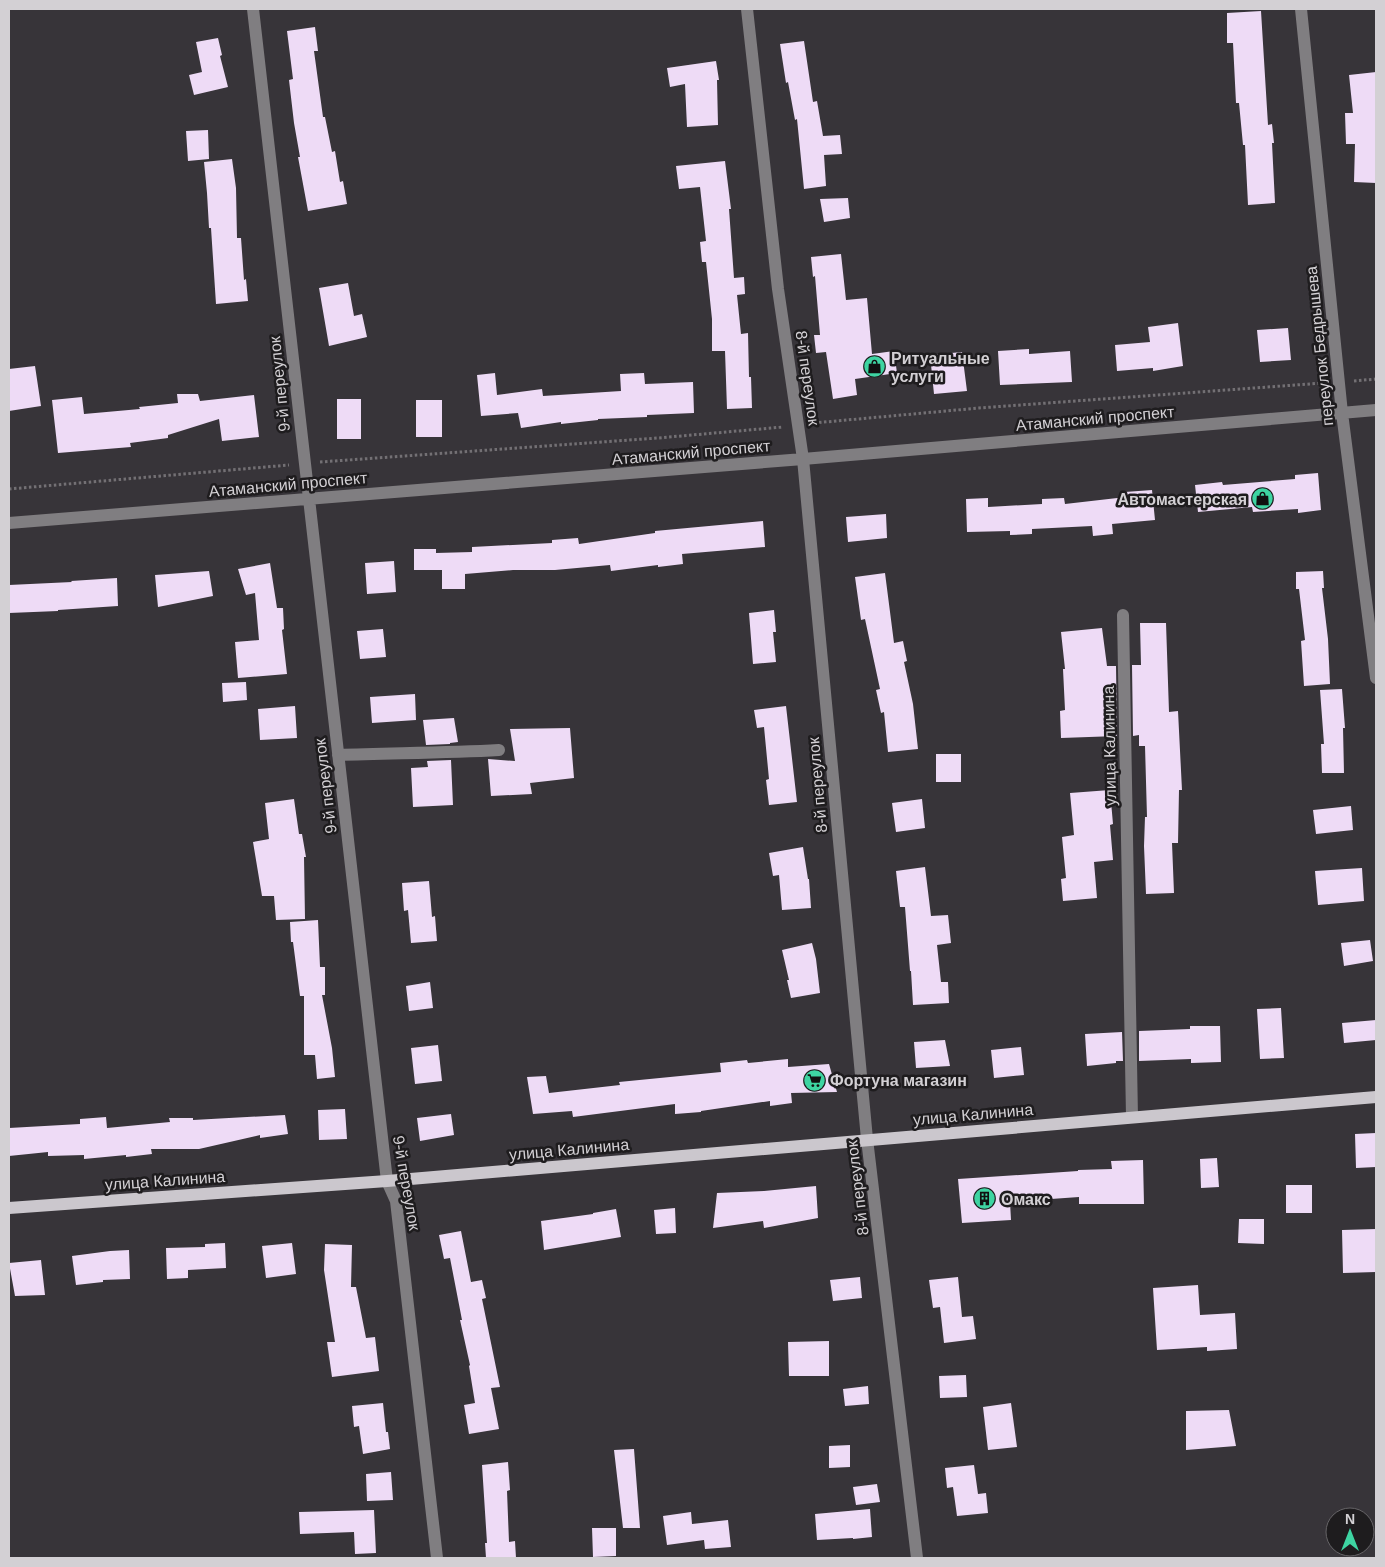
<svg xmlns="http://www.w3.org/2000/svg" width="1385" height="1567" viewBox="0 0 1385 1567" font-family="Arial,sans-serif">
<rect width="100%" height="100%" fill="#373439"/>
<path fill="#eedbf6" d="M1261,11L1268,125L1272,124L1274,143H1272L1275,203L1248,205L1245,145H1243L1239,103H1236L1233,43H1227V13Z
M315,27L318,51H314L323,117H325L332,152L335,151L340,182L343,181L347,204L308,211L298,157H300L294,123L289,80L293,79L287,31Z
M218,38L222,55L220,56L228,87L194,95L189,75L202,72L196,42Z
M804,41L813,102L817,101L823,136L840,135L842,154L824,155L826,186L804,189L797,119L795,120L788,82L786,83L780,44Z
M716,61L719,80H717L718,125L687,127L685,84L670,87L667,68Z
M1376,72V183L1354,182L1355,144H1346L1345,113H1353L1349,75Z
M208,130L209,159L188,161L186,131Z
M232,159L236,188L237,238H241L244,280L246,279L248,301L216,304L211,228H209L207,193L204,162Z
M725,161L731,209H729L734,278L744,277L745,294L737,295L741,334L748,333L749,377H751L752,408L727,409L725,351H712V319L706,262H702L700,242L706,241L700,187L679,189L676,166Z
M848,198L850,218L824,222L820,199Z
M841,254L846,300L867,298L872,354L894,351L897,373L855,379L857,395L833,399L826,352L816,353L814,335H820L815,276L813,277L811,257Z
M348,283L354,316L362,314L367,337L329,346L319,288Z
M1178,323L1183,366L1153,371V368L1117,371L1115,345L1150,342L1148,327Z
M1288,328L1291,360L1260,362L1257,330Z
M1029,349V354L1070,351L1072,382L1000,385L998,351Z
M962,352L967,391L934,394L930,355Z
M35,366L41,406L9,411V369Z
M495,373L497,395L542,389L543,396L621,391L620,374L644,373L645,384L693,382L694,413L647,415V417L598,419V420L561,424V422L521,428L518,413L481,416L477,375Z
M177,394H198L200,401L254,395L259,437L222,441L219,419L168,435V438L130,443L131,447L58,453L52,400L82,397L84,414L140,409L139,407L178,403Z
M337,399H361V439H337Z
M416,400H442V437H416Z
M1318,473L1321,510L1298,513V509L1253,512L1252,507L1198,512L1195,485L1222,482L1223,485L1295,479V475Z
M1152,490L1155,520L1112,524L1113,534L1093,536L1092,526L1032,529V534L1010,535V531L967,532L966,499L988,498V507L1042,504V499L1064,498L1065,504L1126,497L1125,492Z
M886,514L887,538L848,542L846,517Z
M763,521L765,547L682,554L683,564L658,567V565L611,571L610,565L555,570H513L465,574V589H442V570H414V549H436V553L472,552V547L552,543V540L578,538L579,544L655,533V531Z
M394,561L396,592L367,594L365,563Z
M270,563L277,608H283L284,629L282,630L287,674L238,678L235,642L259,640L255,593L246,595L238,569Z
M209,571L213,596L158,607L155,575Z
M1323,571L1324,588H1322L1328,639L1330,684L1304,686L1301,641L1305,640L1299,589H1296V572Z
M885,573L894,643L903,641L907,661L904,662L913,704L918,749L888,752L884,712L881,713L876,690L880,689L865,619L861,620L855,577Z
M117,578L118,606L58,610V611L9,613V585L72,582L71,581Z
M774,610L776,632H773L776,662L753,664L749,613Z
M1140,623H1166L1169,712L1178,711L1182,790H1179L1178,843H1172L1174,893L1146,894L1144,846L1145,817H1147L1145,746H1139V735L1133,736L1132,665H1141Z
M1102,628L1107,666H1116L1117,736L1061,738L1060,711L1065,710L1063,669H1065L1061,632Z
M383,629L386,657L360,659L357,631Z
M246,682L247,700L223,702L222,683Z
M1342,689L1345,728H1343L1344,773H1322L1321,744H1324L1320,690Z
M415,694L416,720L372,723L370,697Z
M295,706L297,738L260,740L258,709Z
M786,706L797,802L769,805L766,780L769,779L764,727L757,728L754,710Z
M454,718L458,742L450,743V744L426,745L423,720Z
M570,728L574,778L530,783L532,794L491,796L488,759L515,761L510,729Z
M936,754H961V782H936Z
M451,760L453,805L413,807L411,768L428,767L427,761Z
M1110,790L1113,824L1110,825L1113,860L1094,862L1097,898L1063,901L1061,879L1066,878L1062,837L1074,835L1070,793Z
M294,799L299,834H302L306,857H304L305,919L276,920L274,896H262L253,842L269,839L265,803Z
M922,799L925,828L896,832L892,803Z
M1351,806L1353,830L1316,834L1313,810Z
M803,847L808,879H809L811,908L782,910L779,875L773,876L769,853Z
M925,867L931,916L948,915L951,943L937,945L941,982H948L949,1003L913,1005L911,971H910L905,907H900L896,871Z
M1362,868L1364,901L1318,905L1315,871Z
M429,881L432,917L435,916L437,941L411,943L408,910L404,911L402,883Z
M318,920L320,967H325V995H322L332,1048L335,1077L317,1079L315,1055H304V996H300L293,942H291L290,922Z
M1370,940L1373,961L1344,966L1341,943Z
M812,943L816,959L820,993L791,998L787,980H789L782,950Z
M430,982L433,1008L409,1011L406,986Z
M1281,1008L1284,1058L1260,1059L1257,1009Z
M1376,1020V1040L1344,1043L1342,1023Z
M1190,1026H1220L1221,1062L1191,1063V1059L1139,1061V1031L1190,1029Z
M1122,1032L1123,1061H1116V1063L1087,1066L1085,1034Z
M945,1040L950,1066L916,1068L914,1042Z
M438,1045L442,1081L415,1084L411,1048Z
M1021,1047L1024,1075L994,1078L991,1050Z
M788,1059V1067L829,1064L837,1092L791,1093L792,1103L770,1106V1101L701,1111V1112L675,1114V1104L573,1117L572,1111L533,1114L527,1077L546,1076L549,1093L620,1085L619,1082L721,1072L720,1063L747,1060L748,1063Z
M345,1109L347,1139L319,1140L318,1110Z
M451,1114L454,1135L420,1141L417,1118Z
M285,1115L288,1134L260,1138V1135L199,1149H151L152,1154L126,1157V1155L84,1159V1155L48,1156V1152L9,1156V1128L80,1124V1119L106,1117L107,1128L170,1122L169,1118H193V1120Z
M1376,1133V1167L1356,1168L1355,1134Z
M1217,1158L1219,1187L1201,1188L1200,1159Z
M1143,1160L1144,1204H1079V1197L1010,1202L1011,1220L962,1223L958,1179L1078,1171V1170L1112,1169L1111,1161Z
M1286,1185H1312V1213H1286Z
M816,1186L818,1218L764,1228L763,1221L713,1228L717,1193L764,1191Z
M675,1208L676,1233L656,1234L654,1210Z
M616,1209L621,1237L544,1250L541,1221L593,1214V1213Z
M1239,1219H1264V1244L1238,1243Z
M1376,1229V1272L1343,1273L1342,1230Z
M461,1231L471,1282L482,1280L486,1298L482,1299L500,1387L491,1388L499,1429L469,1434L464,1405L475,1403L469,1366L470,1365L460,1320H462L450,1258L444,1259L439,1235Z
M225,1243L226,1268L188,1270V1278L167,1279L166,1248L205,1247V1244Z
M292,1243L296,1274L266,1278L262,1246Z
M325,1244L352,1245L351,1287H356L366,1338L375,1337L379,1371L332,1377L327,1342H335L324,1270Z
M129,1250L130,1279L103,1280V1282L76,1285L72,1256L110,1251Z
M41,1260L45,1295L15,1296L9,1263Z
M860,1277L862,1298L833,1301L830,1280Z
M958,1277L962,1317L973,1316L976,1339L944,1343L940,1307L933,1308L929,1280Z
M1198,1285L1200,1315L1235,1313L1237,1349L1207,1351V1347L1157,1350L1153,1288Z
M829,1341V1376H789L788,1342Z
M966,1375L967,1397L940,1398L939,1376Z
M868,1386L869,1404L845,1406L843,1389Z
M383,1403L386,1432H388L390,1449L363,1454L359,1426L354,1427L352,1406Z
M1011,1403L1017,1447L988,1450L983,1407Z
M1229,1410L1236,1446L1186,1450V1411Z
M850,1445V1467L829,1468V1446Z
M634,1449L640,1528H623L614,1450Z
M508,1462L510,1490L507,1491L509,1542L515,1541L516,1558H486L485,1543H487L482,1465Z
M974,1465L978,1494L986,1493L988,1513L957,1516L953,1487L947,1488L945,1468Z
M391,1472L393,1500L367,1501L366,1474Z
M877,1484L880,1502L856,1505L853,1487Z
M870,1509L872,1537L853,1539V1538L817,1540L815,1514Z
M374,1510L376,1553L355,1554L354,1532L300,1534L299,1512Z
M691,1512L692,1524L728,1520L731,1547L705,1549L704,1540L667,1545L663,1516Z
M592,1528H616V1556L593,1557Z"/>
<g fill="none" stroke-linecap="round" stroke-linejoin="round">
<path stroke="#737074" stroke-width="3" stroke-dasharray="2.5 2.5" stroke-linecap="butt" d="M1354,381L1376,379
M814,423L979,408L1323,383
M320,462L658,438L783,427
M9,489L289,465"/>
<path stroke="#807e81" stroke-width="12" d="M253,9L387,1181L396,1201L437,1558
M747,9L778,289L803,459L867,1139L917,1558
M1301,9L1342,413L1376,678
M9,523L803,459L1376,410
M1123,615L1132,1117
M338,755C392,753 445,753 499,750"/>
<path stroke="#cbc7cd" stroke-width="12" d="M9,1208L387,1181L1376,1097"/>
</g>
<defs>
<symbol id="shop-disc" viewBox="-11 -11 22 22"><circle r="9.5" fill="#3ed4a2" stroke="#1e1c1e"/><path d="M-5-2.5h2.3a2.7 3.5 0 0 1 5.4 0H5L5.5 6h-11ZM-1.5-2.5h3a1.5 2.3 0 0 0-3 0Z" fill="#111"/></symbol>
<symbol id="supermarket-disc" viewBox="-11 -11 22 22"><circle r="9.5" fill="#3ed4a2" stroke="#1e1c1e"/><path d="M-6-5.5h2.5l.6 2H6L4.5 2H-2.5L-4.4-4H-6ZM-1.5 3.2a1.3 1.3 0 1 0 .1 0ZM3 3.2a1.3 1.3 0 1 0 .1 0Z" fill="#111"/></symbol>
<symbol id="building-disc" viewBox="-11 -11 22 22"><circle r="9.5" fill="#3ed4a2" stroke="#1e1c1e"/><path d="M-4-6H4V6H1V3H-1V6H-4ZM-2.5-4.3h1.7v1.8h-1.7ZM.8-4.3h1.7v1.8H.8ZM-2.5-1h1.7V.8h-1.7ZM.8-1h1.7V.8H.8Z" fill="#111"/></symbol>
</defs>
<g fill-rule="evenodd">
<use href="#shop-disc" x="862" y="354" width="25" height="25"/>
<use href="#shop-disc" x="1250" y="486" width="25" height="25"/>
<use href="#supermarket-disc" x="802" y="1068" width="25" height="25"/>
<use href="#building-disc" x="972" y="1186" width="25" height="25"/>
</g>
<g text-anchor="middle" stroke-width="5" stroke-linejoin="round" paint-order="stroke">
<g font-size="16" fill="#d3d0d4" stroke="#1e1c1e">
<text transform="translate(1319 346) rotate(-96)" y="6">переулок Бедрышева</text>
<text transform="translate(808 378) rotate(82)" y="6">8-й переулок</text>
<text transform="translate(279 384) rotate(-96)" y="6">9-й переулок</text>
<text transform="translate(1095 418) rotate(-5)" y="6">Атаманский проспект</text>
<text transform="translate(691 452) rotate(-5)" y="6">Атаманский проспект</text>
<text transform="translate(288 484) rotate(-5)" y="6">Атаманский проспект</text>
<text transform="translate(1109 746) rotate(-91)" y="6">улица Калинина</text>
<text transform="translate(817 785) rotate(-95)" y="6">8-й переулок</text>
<text transform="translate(325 786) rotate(-97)" y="6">9-й переулок</text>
<text transform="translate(973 1114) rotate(-5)" y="6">улица Калинина</text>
<text transform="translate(569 1149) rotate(-5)" y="6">улица Калинина</text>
<text transform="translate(165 1180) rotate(-4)" y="6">улица Калинина</text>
<text transform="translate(407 1183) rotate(80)" y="6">9-й переулок</text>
<text transform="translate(857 1188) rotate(-97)" y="6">8-й переулок</text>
</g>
<g font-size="16" font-weight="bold" fill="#d3d0d4" stroke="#1e1c1e" text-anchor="start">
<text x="891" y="364">Ритуальные<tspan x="891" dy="18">услуги</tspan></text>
<text x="1247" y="505" text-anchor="end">Автомастерская</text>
<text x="830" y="1086">Фортуна магазин</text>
<text x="1001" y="1205">Омакс</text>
</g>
</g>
<rect width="1385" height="1567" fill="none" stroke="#d3d0d4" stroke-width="20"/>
<g transform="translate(1350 1532)"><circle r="24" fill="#1e1c1e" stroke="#666467"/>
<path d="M0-4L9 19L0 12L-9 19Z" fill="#3ed4a2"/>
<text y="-8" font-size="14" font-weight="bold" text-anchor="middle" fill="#d3d0d4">N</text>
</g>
</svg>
